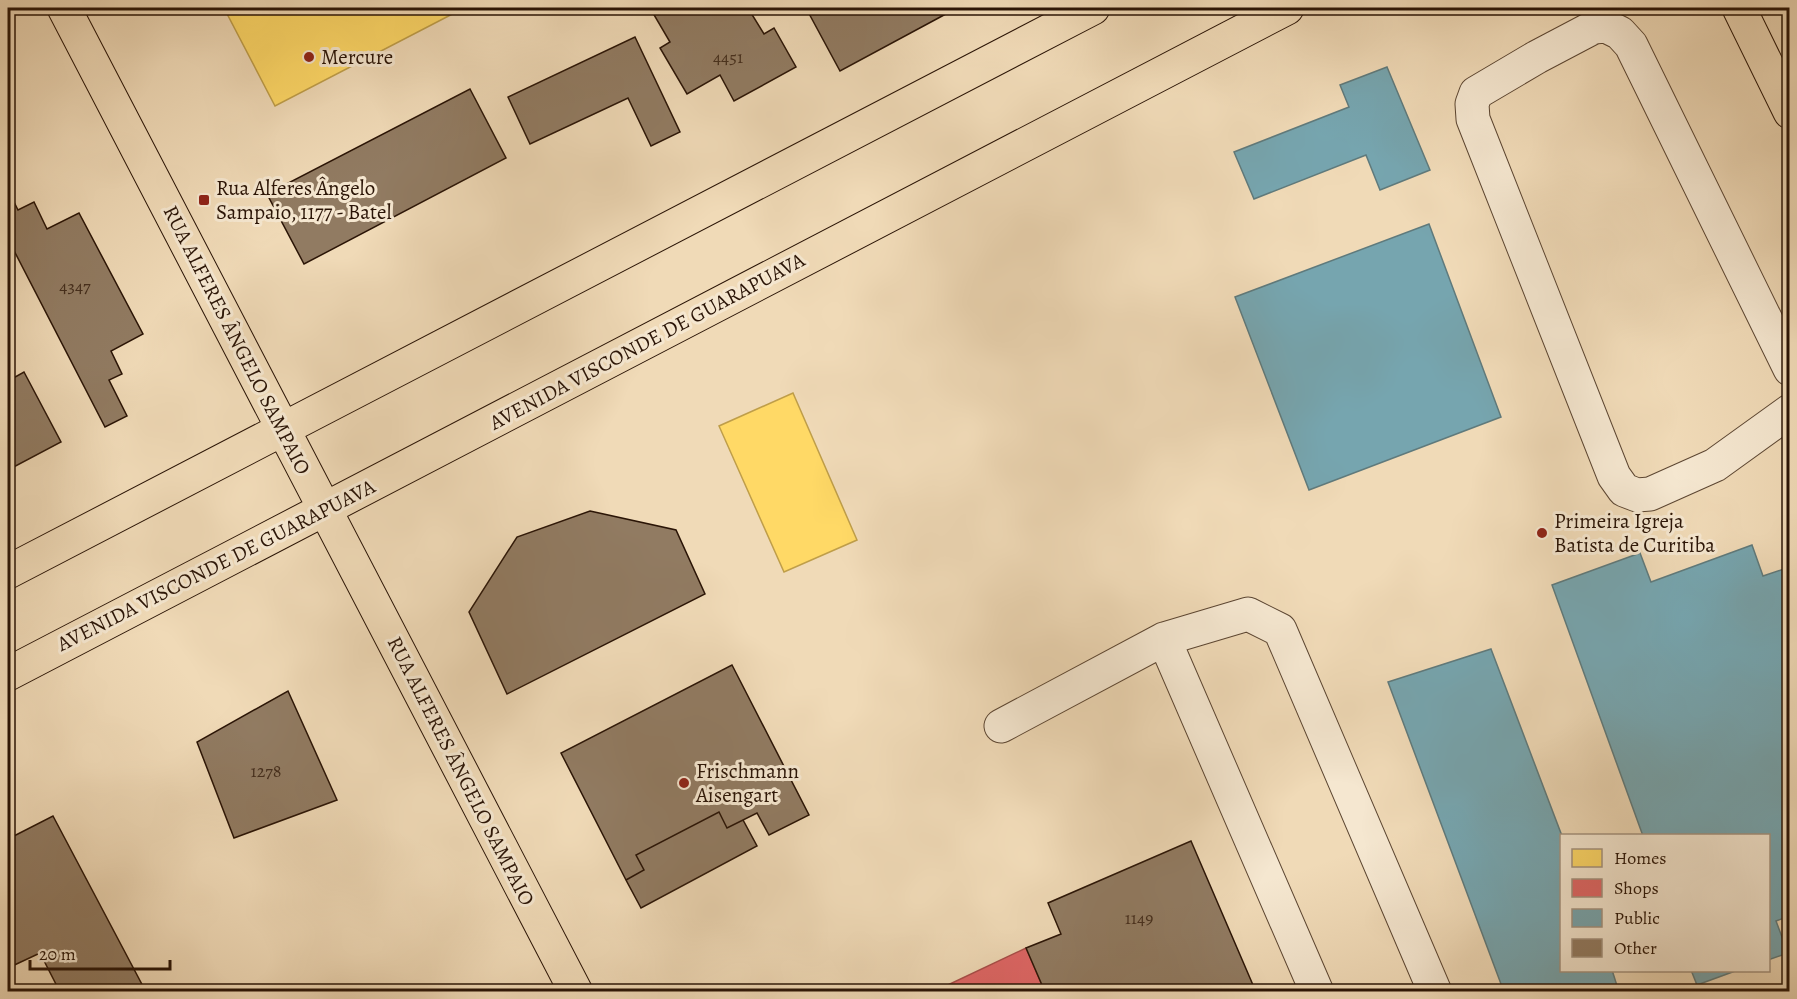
<svg xmlns="http://www.w3.org/2000/svg" width="1797" height="999" viewBox="0 0 1797 999" font-family="Alegreya,serif">
<rect width="100%" height="100%" fill="#f0dab7"/>
<filter id="stains"><feTurbulence type="fractalNoise" baseFrequency=".00333" numOctaves="4"/><feColorMatrix values="0 0 0 0 .2 0 0 0 0 .09 0 0 0 0 .02 0 0 0 .5 -.17"/></filter>
<radialGradient id="worn" r=".72"><stop offset=".6" stop-color="#630" stop-opacity="0"/><stop offset="1" stop-color="#630" stop-opacity=".3"/></radialGradient>
<path fill="#ffd966" stroke="#bf9e49" stroke-width="1.5" d="M224,8H464L275,106Z
M793,393L857,540L784,572L719,426Z"/>
<path fill="#e06666" stroke="#a94d49" stroke-width="1.5" d="M1026,948L1045,992H933Z"/>
<path fill="#76a5af" stroke="#5f7a7c" stroke-width="1.5" d="M1387,67L1430,170L1380,190L1366,155L1254,199L1234,152L1349,107L1340,85Z
M1429,224L1501,417L1309,490L1235,297Z
M1752,545L1763,576L1790,567V916L1776,921L1788,953L1768,960V836H1643L1552,585L1640,553L1651,582Z
M1491,649L1562,836V970H1612L1619,992H1504L1388,682Z
M1691,970H1738L1697,985Z"/>
<path fill="#917b62" stroke="#2a1406" stroke-width="1.5" d="M650,8H729L732,12L740,8H748L764,34L774,28L796,67L734,101L720,75L687,94L660,48L670,42Z
M806,8H957L840,71Z
M635,37L680,132L651,146L628,98L530,144L508,97Z
M470,89L506,158L304,264L267,194Z
M8,190L18,210L34,202L47,229L79,213L143,334L111,351L122,374L109,380L127,416L105,427L8,239Z
M24,372L61,442L8,470V381Z
M590,511L676,530L705,594L507,694L469,612L517,537Z
M732,665L809,815L769,835L757,813L727,828L719,812L636,855L644,870L626,880L561,753Z
M288,691L337,800L234,838L197,742Z
M719,812L727,828L743,820L757,846L641,908L626,880L644,870L636,855Z
M53,816L146,992H60L40,953L8,968V877L10,876L8,872V839Z
M1191,841L1256,992H1045L1026,948L1061,934L1048,903Z"/>
<g fill="none" stroke-linecap="round" stroke-linejoin="round">
<defs>
<path id="minor" d="M1790,369L1631,45L1620,33L1606,26L1594,27L1537,57L1476,93L1472,104L1473,119L1614,476L1624,490L1637,495L1650,494L1715,465L1790,411
M1164,639L1317,992
M1001,726L1164,639L1248,614L1280,630L1435,992"/>
<path id="major" d="M64,8L576,992
M1739,8L1790,112
M8,572L1093,8
M8,674L1287,8"/>
</defs>
<use href="#minor" stroke="#5c4632" stroke-width="35"/>
<use href="#major" stroke="#2a1406" stroke-width="35"/>
<use href="#minor" stroke="#f5e7d0" stroke-width="33"/>
<use href="#major" stroke="#f0dab7" stroke-width="33"/>
</g>
<g fill="#8f2418" stroke="#f5e7d0" stroke-width="2">
<circle cx="309" cy="57" r="6"/>
<rect x="198" y="194" width="12" height="12" rx="3"/>
<circle cx="1542" cy="533" r="6"/>
<circle cx="684" cy="783" r="6"/>
</g>
<g text-anchor="middle" stroke-width="6" stroke-linejoin="round" paint-order="stroke">
<g font-size="18" fill="#442e1d">
<text x="728" y="63">4451</text>
<text x="75" y="292">4347</text>
<text x="266" y="777">1278</text>
<text x="1139" y="924">1149</text>
</g>
<g font-size="21" fill="#2a1406" stroke="#f5e7d0" text-anchor="start">
<text x="321" y="64">Mercure</text>
<text x="216" y="195">Rua Alferes Ângelo<tspan x="216" dy="24">Sampaio, 1177 - Batel</tspan></text>
<text x="1554" y="528">Primeira Igreja<tspan x="1554" dy="24">Batista de Curitiba</tspan></text>
<text x="696" y="778">Frischmann<tspan x="696" dy="24">Aisengart</tspan></text>
</g>
<g font-size="21" fill="#2a1406" stroke="#f5e7d0">
<text transform="translate(237 340) rotate(63)" y="7">RUA ALFERES ÂNGELO SAMPAIO</text>
<text transform="translate(647 341) rotate(-28)" y="7">AVENIDA VISCONDE DE GUARAPUAVA</text>
<text transform="translate(216 565) rotate(-27)" y="7">AVENIDA VISCONDE DE GUARAPUAVA</text>
<text transform="translate(461 771) rotate(63)" y="7">RUA ALFERES ÂNGELO SAMPAIO</text>
</g>
</g>
<rect width="1797" height="999" fill="none" stroke="#f0dab7" stroke-width="30"/>
<rect x="9" y="9" width="1779" height="981" fill="none" stroke="#2a1406" stroke-width="3"/>
<rect x="15" y="15" width="1767" height="969" fill="none" stroke="#2a1406" stroke-width="1.5"/>
<rect x="1560" y="834" width="210" height="138" fill="#f5e7d0" stroke="#a4937f" stroke-width="1.5"/>
<rect x="1572" y="849" width="30" height="18" fill="#ffd966" stroke="#a4937f" stroke-width="1.5"/>
<text x="1614" y="864" font-size="18" fill="#2a1406">Homes</text>
<rect x="1572" y="879" width="30" height="18" fill="#e06666" stroke="#a4937f" stroke-width="1.5"/>
<text x="1614" y="894" font-size="18" fill="#2a1406">Shops</text>
<rect x="1572" y="909" width="30" height="18" fill="#76a5af" stroke="#a4937f" stroke-width="1.5"/>
<text x="1614" y="924" font-size="18" fill="#2a1406">Public</text>
<rect x="1572" y="939" width="30" height="18" fill="#917b62" stroke="#a4937f" stroke-width="1.5"/>
<text x="1614" y="954" font-size="18" fill="#2a1406">Other</text>
<path d="M30 960v9h140v-9" fill="none" stroke="#2a1406" stroke-width="3"/>
<text x="39" y="960" font-size="18" fill="#2a1406" stroke="#f5e7d0" stroke-width="4.5" paint-order="stroke">20 m</text>
<rect width="100%" height="100%" filter="url(#stains)"/>
<rect width="100%" height="100%" fill="url(#worn)"/>
</svg>
